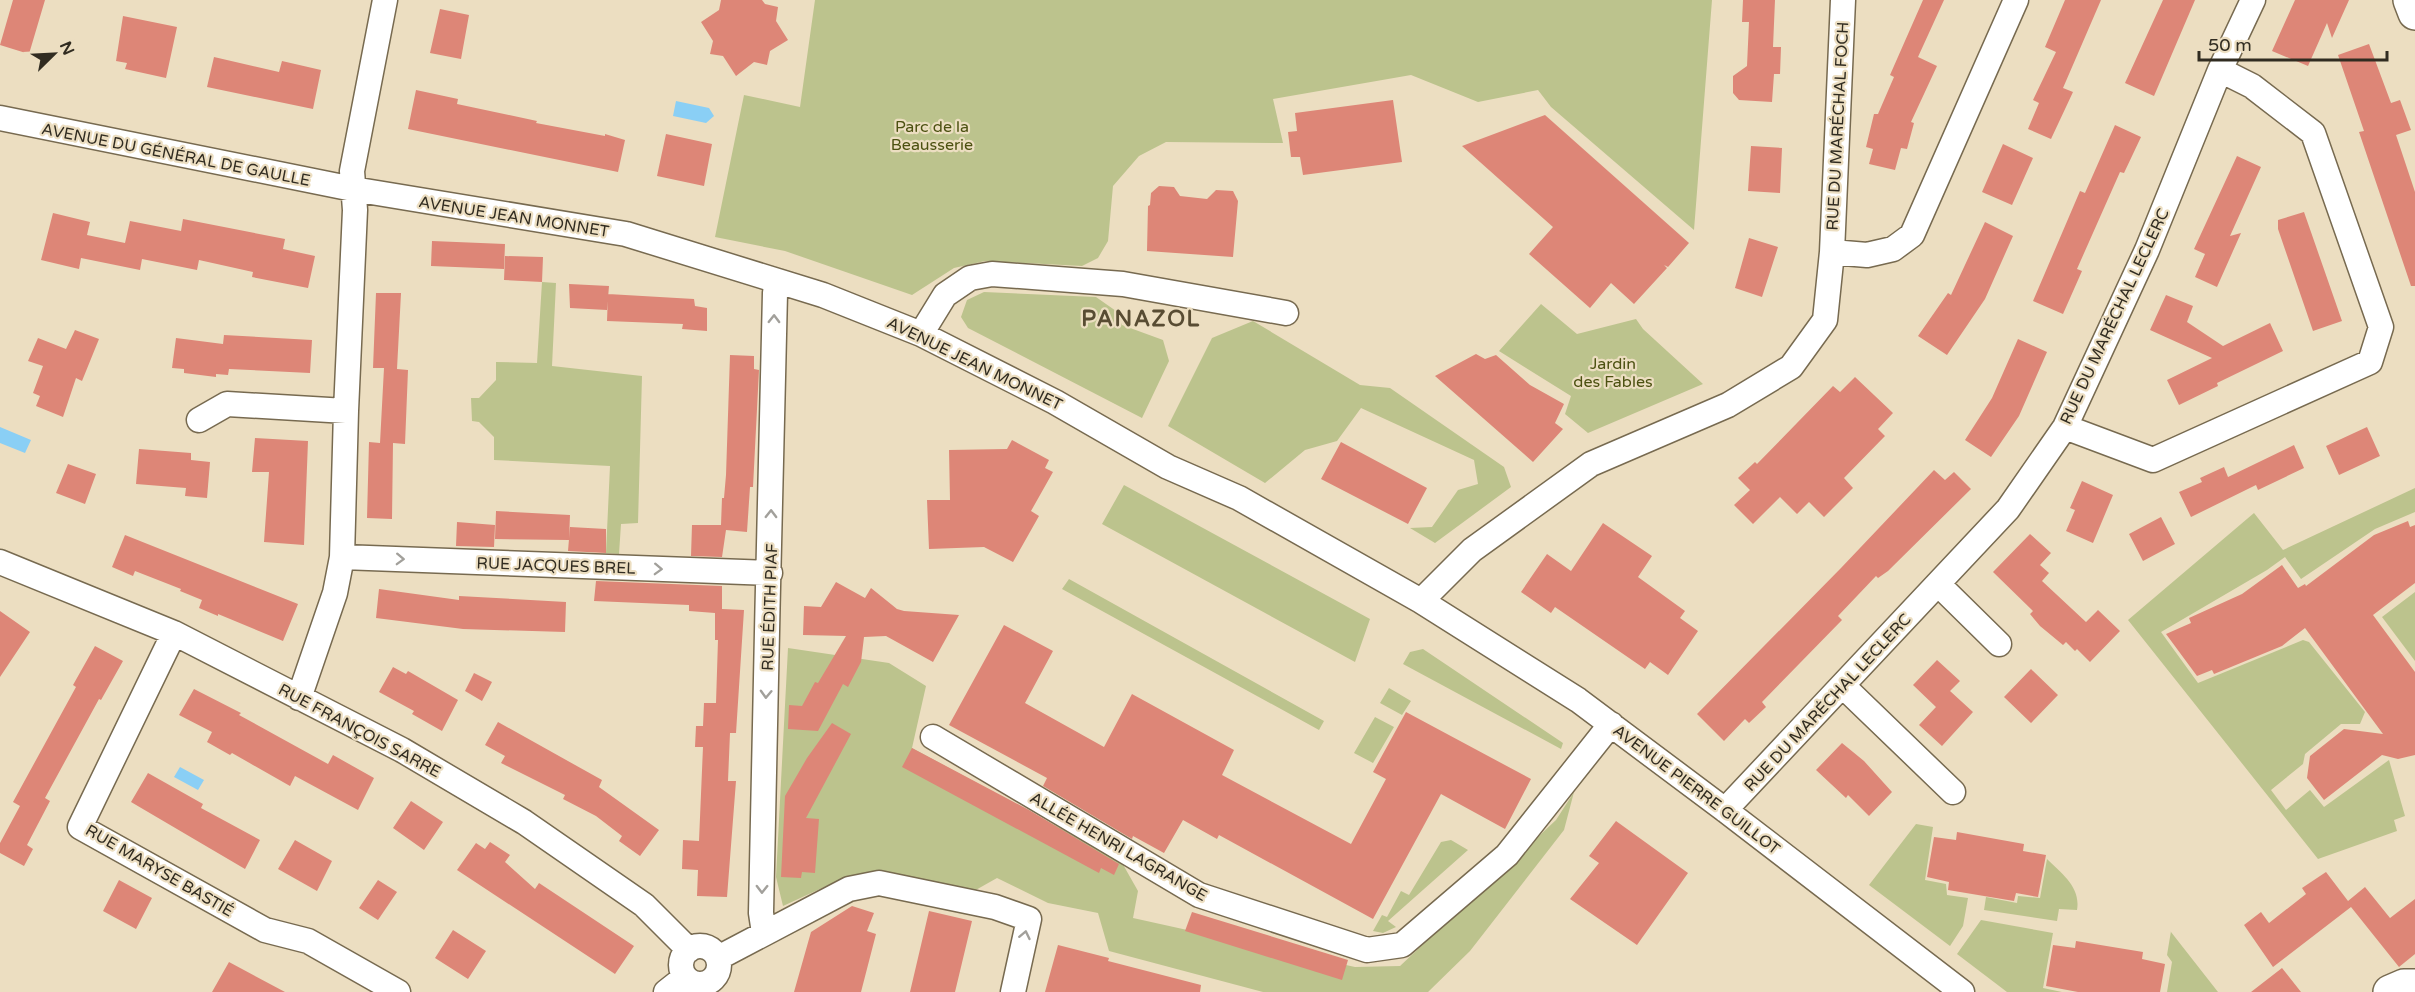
<svg xmlns="http://www.w3.org/2000/svg" width="2415" height="992" viewBox="0 0 2415 992" font-family="'Varela Round',sans-serif">
<rect width="100%" height="100%" fill="#ecdec1"/>
<path fill="#bcc38d" d="M815,0H1712L1694,230L1551,107L1538,90L1478,102L1411,75L1273,99L1283,143L1166,142L1139,156L1113,186L1108,241L1098,258L1082,266L985,261L954,268L912,295L785,251L715,237L744,95L800,107Z
M542,282L556,283L552,366L642,376L638,523L621,524L619,554L606,553L610,466L494,460V437L479,422L472,421L471,398H479L496,380V362L537,363Z
M984,292L1096,297L1116,311L1122,325L1163,340L1169,361L1142,418L968,328L961,317L967,300Z
M1541,304L1577,334L1636,319L1643,329L1703,384L1588,433L1565,414L1571,396L1499,351Z
M1253,321L1360,385L1390,388L1504,467L1511,487L1435,543L1410,528L1432,527L1458,490L1478,484L1474,460L1361,408L1337,441L1305,450L1265,483L1168,426L1212,338Z
M1124,485L1370,619L1355,662L1102,524Z
M2415,488V512L2375,529L2301,579L2285,557L2267,570L2161,632L2198,683L2303,640L2309,642L2365,712L2360,724H2341L2305,754L2303,764L2271,790L2286,810L2310,790L2324,807L2389,760L2405,816L2394,820L2397,831L2318,859L2128,620L2254,513L2283,550Z
M1069,579L1324,721L1319,730L1062,589Z
M2415,592V661L2382,617Z
M788,648L889,663L926,686L912,748L1121,861L1138,891L1133,918L1355,967L1400,966L1556,820L1574,792L1564,830L1470,951L1428,992H1263L1109,951L1098,913L1048,903L997,878L974,891L899,874L846,877L783,906L776,877Z
M1423,649L1563,743L1561,749L1403,664L1410,652Z
M1389,688L1411,701L1402,715L1380,703Z
M1375,717L1394,727L1373,763L1354,753Z
M1916,824L1933,827L1925,880L1946,884L1947,895L1968,898L1963,926L1950,946L1869,885Z
M1451,840L1468,850L1388,921L1396,927L1383,933L1373,931L1382,915L1387,917L1401,891L1409,895L1441,842Z
M2047,859C2062,874 2081,887 2077,910L2059,909L2057,921L1984,910L1986,897L2017,903L2018,896L2040,898Z
M1981,920L2053,933L2043,988L2062,992H2007L1957,954Z
M2171,931V932L2218,992H2167L2172,962L2167,955Z"/>
<path fill="#8acff5" d="M676,101L709,108L714,116L706,123L673,116Z
M0,427L31,440L25,453L0,443Z
M180,767L204,780L198,790L174,777Z"/>
<path fill="#dd8677" d="M13,0H45L29,54L0,45Z
M721,0H762L765,4L778,7L776,21L788,40L770,51L767,65L754,62L736,76L723,56L710,54L713,41L701,22L719,10Z
M1743,0H1775L1773,47H1781L1780,74H1774L1772,102L1739,100L1733,93V76L1747,66L1749,22H1742Z
M1923,0H1944L1918,57L1937,66L1911,122L1914,123L1907,149L1901,148L1895,170L1869,164L1873,149L1866,147L1874,114H1878L1894,77L1890,75Z
M2065,0H2101L2063,88L2073,92L2051,139L2028,129L2039,103L2033,100L2056,52L2045,47Z
M2163,0H2195L2154,96L2125,83Z
M2295,0H2349L2332,38L2327,23L2308,66L2272,51Z
M440,9L469,15L461,59L430,53Z
M123,16L177,27L166,78L125,69L127,63L116,61Z
M2369,44L2391,103L2400,100L2411,130L2396,135L2415,192V286H2411L2359,132L2364,131L2338,55Z
M214,57L279,72L282,61L321,70L313,109L207,87Z
M416,90L458,99L457,104L537,121L536,123L605,136V134L625,140L618,172L408,129Z
M1393,100L1402,162L1303,175L1300,157H1291L1288,132L1297,131L1295,113Z
M1545,115L1689,243L1668,267L1664,265L1667,268L1634,304L1611,283L1590,308L1529,254L1553,227L1462,146Z
M2115,125L2141,137L2124,173L2120,172L2077,269L2082,271L2063,314L2033,301L2080,191L2085,193Z
M666,134L712,144L704,186L657,176Z
M2003,144L2033,158L2012,205L1982,192Z
M1751,146L1782,148L1780,193L1748,191Z
M2237,156L2261,167L2230,236L2241,233L2217,287L2195,277L2205,254L2194,249Z
M1159,186L1174,187L1180,196L1207,199L1216,190L1233,191L1238,201L1233,257L1147,251L1148,206L1150,205L1151,193Z
M2304,212L2342,321L2313,331L2278,229V220Z
M53,213L90,222L87,235L125,243L130,221L181,231L183,219L285,239L283,249L315,256L308,288L252,277L253,272L199,260L197,270L142,259L140,270L81,258L79,269L41,260Z
M1985,222L2013,236L1985,299L1947,355L1918,336L1948,293L1951,295Z
M1749,238L1778,247L1762,297L1735,288Z
M432,241L505,244L504,269L431,266Z
M505,256L543,257L542,282L504,280Z
M569,284L609,286L607,310L570,308Z
M376,293H401L397,369L408,370L405,444L393,443L392,519L367,518L369,442L380,443L384,368H373Z
M608,294L694,299L695,306L707,308V331L682,329L683,324L607,321Z
M2166,295L2193,306L2187,322L2223,346L2270,323L2283,351L2217,383L2218,386L2179,405L2167,380L2212,358L2150,330Z
M75,330L99,339L82,381L76,378L63,417L36,406L40,396L33,393L43,366L28,361L38,338L66,349Z
M224,335L312,340L310,373L229,369L228,375L216,374V377L184,373V369L172,368L176,338L223,344Z
M2018,339L2047,352L2019,416L1991,457L1965,440L1992,398Z
M1476,354L1485,359L1496,355L1530,385L1564,404L1555,423L1563,429L1533,462L1435,376Z
M730,355L754,356V369L759,370L753,487H750L747,532L726,530L722,557L691,556L692,525H721L722,498H724L726,475Z
M1855,377L1893,413L1878,429L1885,436L1844,478L1853,488L1824,517L1809,502L1797,514L1780,497L1753,524L1734,505L1750,490L1738,478L1755,462L1757,464L1833,386L1840,392Z
M2367,427L2380,456L2339,475L2326,446Z
M255,438L308,441L304,545L264,542L269,472H252Z
M1012,440L1049,460L1045,468L1053,472L1031,511L1039,516L1013,562L984,547L929,549L927,500H950L949,450L1007,449Z
M1341,442L1427,488L1408,524L1321,479Z
M2294,445L2304,468L2258,490L2256,485L2191,517L2179,492L2202,482L2200,478L2224,467L2228,477Z
M139,449L191,453V460L210,462L207,498L185,496L186,488L136,484Z
M68,464L96,474L85,504L56,493Z
M1934,470L1945,480L1954,472L1971,489L1888,571L1878,578L1876,576L1838,616L1842,620L1762,702L1766,707L1749,723L1745,719L1724,741L1697,714L1841,568Z
M2082,481L2113,495L2093,543L2066,531L2075,510L2070,508Z
M496,511L570,515L569,540L495,539Z
M2161,517L2175,544L2143,561L2129,534Z
M2408,521L2410,527L2415,525V583L2373,615L2415,672V755L2398,759L2382,755L2324,800L2307,778L2310,756L2344,729L2383,734L2305,628L2282,646L2214,674L2212,670L2197,676L2166,634L2191,623L2189,618L2242,594L2282,565L2298,588L2305,584L2306,586L2374,535Z
M457,522L495,525L494,547L456,546Z
M1603,523L1652,556L1638,577L1685,611L1680,618L1698,631L1668,675L1650,662L1645,669L1555,607L1551,613L1521,592L1547,554L1571,571Z
M570,527L606,529V553L568,551Z
M2030,534L2051,553L2040,565L2049,573L2042,581L2086,622L2098,610L2120,631L2090,662L2077,649L2075,651L2066,642L2063,645L2040,626L2030,614L2033,611L1993,572Z
M125,535L298,604L283,641L218,614V616L199,608L202,600L180,591L181,589L135,571L133,576L112,567Z
M596,581L722,586V609L744,610L736,733H730L728,781H736L727,897L697,896L698,870L682,869L683,840L699,841L703,747H695L696,726H703L704,703H716L718,640H715V613L689,611V605L594,601Z
M836,582L865,598L871,588L897,609L904,611L959,615L933,662L886,636L864,637L861,662L848,687L843,684L818,731L788,729L789,705L802,706L815,682L818,683L846,636L803,635L804,606L821,607Z
M379,589L459,600V596L566,602L565,632L463,629L376,618Z
M0,611L30,632L0,677Z
M1004,625L1053,651L1025,703L1104,747L1132,694L1234,750L1222,775L1351,844L1386,779L1373,772L1406,712L1531,779L1505,829L1441,794L1373,919L1219,835L1217,839L1183,820L1164,853L1133,836L1132,839L1043,786L1047,778L949,725Z
M95,646L123,661L101,700L99,699L45,798L50,801L27,845L33,849L24,866L0,853V843L20,806L13,802L76,687L73,685Z
M1937,660L1960,681L1950,691L1973,712L1942,746L1919,725L1936,707L1913,685Z
M393,667L406,674L408,671L458,700L442,731L412,714L414,711L379,692Z
M2031,669L2058,695L2031,723L2004,697Z
M474,673L492,682L482,701L465,691Z
M194,689L241,713L239,715L328,764L333,755L374,778L358,810L295,776L290,786L232,753L230,755L207,742L212,732L179,715Z
M498,722L602,780L599,787L659,830L640,856L619,841L622,836L596,816L563,799L565,795L501,763L505,756L485,745Z
M832,723L851,734L806,818L819,819L815,873L802,872L801,878L781,877L785,796L807,758Z
M1842,743L1864,761L1892,792L1869,816L1848,795L1846,798L1816,770Z
M912,748L1029,810L1119,864L1114,875L1101,868L1099,873L902,767Z
M148,773L203,804L201,808L260,840L245,869L131,802Z
M411,801L443,822L424,850L393,828Z
M1616,821L1688,873L1637,945L1570,899L1599,863L1589,856Z
M1957,832L2024,844L2023,851L2046,855L2038,897L2016,893L2014,901L1948,890L1949,882L1927,877L1934,837L1956,840Z
M295,840L332,861L317,891L278,869Z
M490,842L510,855L505,862L535,889L539,883L634,946L615,974L457,870L476,843L485,849Z
M2326,872L2348,901L2365,887L2390,918L2415,899V954L2399,967L2351,907L2273,967L2244,925L2261,912L2269,923L2306,894L2302,888Z
M119,880L152,898L136,929L103,911Z
M378,880L397,892L378,920L359,908Z
M852,906L874,913L867,931L876,934L861,992H794L811,932Z
M929,911L972,921L955,992H910Z
M1192,912L1348,960L1342,980L1185,931Z
M453,930L486,951L468,979L435,958Z
M2076,941L2143,952L2142,959L2165,964L2160,992H2078L2046,986L2053,945L2075,948Z
M1058,945L1109,958L1108,961L1201,985L1200,992H1045Z
M229,962L285,992H212Z
M2282,968L2301,992H2251Z"/>
<g fill="none" stroke-linecap="round" stroke-linejoin="round">
<defs>
<path id="street" d="M0,118L353,189L626,234L823,295L921,334L1055,402L1168,467L1239,498L1421,601L1578,700L1725,810L1962,992
M1832,252L1867,255L1893,249L1912,235L2016,0
M921,334L945,295L970,278L992,274L1123,284L1286,313
M199,420L227,404L346,411
M2065,427L2153,460L2370,362L2381,327L2313,133L2252,86L2220,70
M342,557L770,573
M0,562L174,633L402,750L524,822L644,905L689,950
M1938,584L1999,644
M1421,601L1472,550L1591,464L1728,405L1791,367L1825,320L1832,252L1843,0
M174,633L80,827L265,930L308,941L398,992
M1843,686L1953,792
M299,698L335,593L342,557L346,411L355,210L352,171L385,0
M933,737L1199,895L1367,950L1402,945L1507,855L1611,724
M1725,810L2008,509L2065,427L2147,250L2220,70L2253,0
M764,933L761,913C764,706 771,500 775,293L777,281
M681 965a19 19 0 1 1 38 0a19 19 0 1 1-38 0Z
M718,958L849,889L879,883L995,907L1029,919L1013,992
M666,992L685,977"/>
<path id="secondary" d="M2410,0L2415,13
M2390,992L2404,986H2415"/>
</defs>
<use href="#street" stroke="#776a50" stroke-width="27"/>
<use href="#secondary" stroke="#776a50" stroke-width="36"/>
<use href="#street" stroke="#fff" stroke-width="24"/>
<use href="#secondary" stroke="#fff" stroke-width="33"/>
</g>
<defs><path id="oneway-chevron" d="M-2-3.5L2.5 0L-2 3.5" fill="none" stroke-width="1.6" stroke-linecap="round" stroke-linejoin="round" transform="scale(1.5)"/></defs>
<g stroke="#a2a09b">
<use href="#oneway-chevron" transform="translate(774 319) rotate(-89)"/>
<use href="#oneway-chevron" transform="translate(771 514) rotate(-89)"/>
<use href="#oneway-chevron" transform="translate(400 559) rotate(2)"/>
<use href="#oneway-chevron" transform="translate(658 569) rotate(2)"/>
<use href="#oneway-chevron" transform="translate(766 694) rotate(92)"/>
<use href="#oneway-chevron" transform="translate(762 889) rotate(91)"/>
<use href="#oneway-chevron" transform="translate(1025 935) rotate(-78)"/>
</g>
<g text-anchor="middle" stroke-width="4.5" stroke-linejoin="round" paint-order="stroke">
<g font-size="16" fill="#4c5111" stroke="#ecdec1">
<text x="932" y="132">Parc de la<tspan x="932" dy="18">Beausserie</tspan></text>
<text x="1613" y="369">Jardin<tspan x="1613" dy="18">des Fables</tspan></text>
</g>
<g font-size="16" fill="#312c21" stroke="#ecdec1">
<text transform="translate(1837 126) rotate(-87)" y="6">RUE DU MARÉCHAL FOCH</text>
<text transform="translate(176 154) rotate(11)" y="6">AVENUE DU GÉNÉRAL DE GAULLE</text>
<text transform="translate(514 216) rotate(9)" y="6">AVENUE JEAN MONNET</text>
<text transform="translate(2114 316) rotate(-65)" y="6">RUE DU MARÉCHAL LECLERC</text>
<text transform="translate(975 363) rotate(26)" y="6">AVENUE JEAN MONNET</text>
<text transform="translate(556 565) rotate(2)" y="6">RUE JACQUES BREL</text>
<text transform="translate(769 607) rotate(-88)" y="6">RUE ÉDITH PIAF</text>
<text transform="translate(1827 702) rotate(-47)" y="6">RUE DU MARÉCHAL LECLERC</text>
<text transform="translate(360 730) rotate(28)" y="6">RUE FRANÇOIS SARRE</text>
<text transform="translate(1697 789) rotate(37)" y="6">AVENUE PIERRE GUILLOT</text>
<text transform="translate(1119 846) rotate(30)" y="6">ALLÉE HENRI LAGRANGE</text>
<text transform="translate(160 870) rotate(30)" y="6">RUE MARYSE BASTIÉ</text>
</g>
<g font-size="22" font-weight="bold" letter-spacing="1.5" fill="#584c33" stroke="#ecdec1">
<text x="1141" y="326">PANAZOL</text>
</g>
</g>
<g transform="translate(54 54) rotate(66)" stroke="#ecdec1" stroke-width="4.5" paint-order="stroke">
<path d="M0-4.5L10 22L0 15L-10 22Z" fill="#312c21"/>
<text y="-9" font-size="16" font-weight="bold" text-anchor="middle" fill="#312c21">N</text>
</g>
<path d="M2199 51v9h188v-9" fill="none" stroke="#312c21" stroke-width="3"/>
<text x="2208" y="51" font-size="18" fill="#312c21" stroke="#ecdec1" stroke-width="4.5" paint-order="stroke">50 m</text>
</svg>
